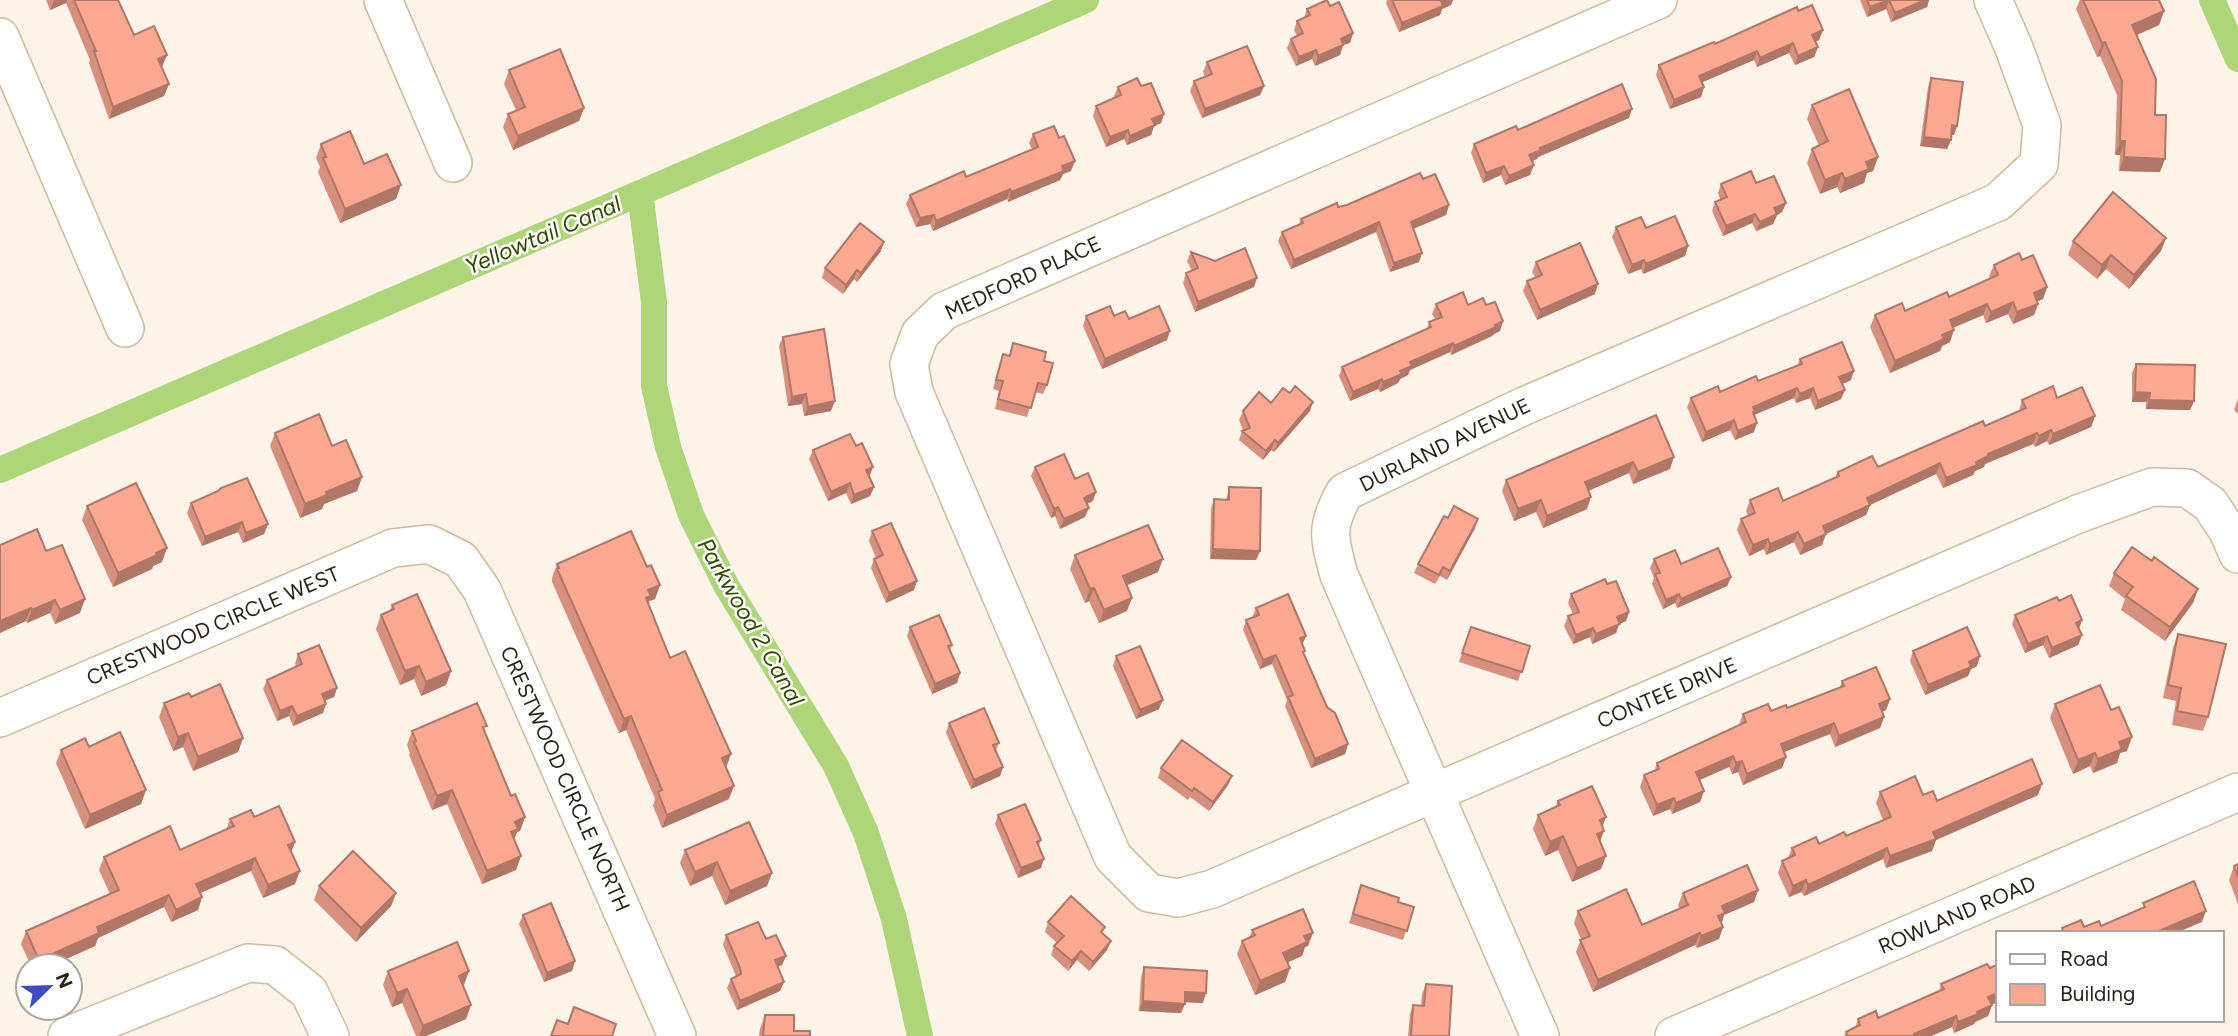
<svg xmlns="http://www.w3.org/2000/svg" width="2238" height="1036" viewBox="0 0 2238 1036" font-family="Figtree,sans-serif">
<rect width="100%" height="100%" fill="#fdf3e8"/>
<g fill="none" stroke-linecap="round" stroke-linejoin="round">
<path stroke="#aed577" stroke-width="26" d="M2212,0L2238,59
M640,193L654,302V386L668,447L691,515L727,587L836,766L866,833L894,919L920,1036
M0,470L1086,0"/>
<defs>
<path id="minor" d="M383,0L453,163
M1658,0L944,311L920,334L909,364L914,392L1113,857L1149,893L1178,898L1212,889L2078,514L2152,487L2187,488L2210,504L2228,531L2238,554
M0,37L125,328
M0,718L393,548L429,544L461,560L482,590L677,1036
M67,1036L248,963L275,965L309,992L330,1036
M1540,1036L1339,575C1329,538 1325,527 1345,492L1522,407L1998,202L2039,164L2042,125L2014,48L1993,0
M1674,1036L2238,792"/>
</defs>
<use href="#minor" stroke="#d1b89e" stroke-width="40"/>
<use href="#minor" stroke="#fff" stroke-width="37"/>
</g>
<path fill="#d8907e" d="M46,0H118L134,35L162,67L169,84L164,96L109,119L89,63L90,60L66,3L50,10Z
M1387,0H1453L1451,5L1442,9L1440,15L1399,32L1386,3Z
M1860,0H1929L1927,7L1891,22L1886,9L1867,17Z
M2080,0H2159L2164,11L2159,25L2137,35L2155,115L2160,172L2119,171L2120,155H2115L2117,95L2100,56L2097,57L2076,9Z
M1330,6L1353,33L1350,43L1343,45L1340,55L1315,66L1312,59L1296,66L1287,48L1291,39L1297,36L1294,30L1297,21L1304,18L1307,9Z
M1798,11L1823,30L1819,40L1815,41L1818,47L1814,57L1795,65L1789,53L1757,67L1754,60L1702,82L1704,87L1701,97L1670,109L1656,75L1659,65Z
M1207,62L1264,86L1260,95L1202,118L1190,91L1194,81L1205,77L1203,72Z
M509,70L584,108L579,121L513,150L503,127L508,114L516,110L504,84Z
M1931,78L1957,126L1954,135H1951L1947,149L1920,146L1928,87Z
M1141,86L1164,114L1161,123L1154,126L1151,135L1127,145L1124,139L1106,147L1093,116L1096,106L1115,98L1114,96L1118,87Z
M1812,105L1878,157L1873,171L1867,173L1864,183L1840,193L1837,187L1820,194L1807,163L1812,149L1819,146L1807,119Z
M1629,118L1538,157L1537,159L1532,161L1530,175L1505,185L1501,175L1483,183L1471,153L1474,144L1518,130Z
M1033,134L1071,171L1063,174L1060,180L1008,202L1007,199L933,231L930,224L916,227L906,204L910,195L966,177L1032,149L1029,143Z
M321,144L364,164L396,199L340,223L318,172L320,167L316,158Z
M1423,179L1449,205L1446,215L1413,229L1422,253L1419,262L1390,272L1376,232L1291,269L1278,241L1282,232L1299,224L1301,219L1347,205Z
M1756,183L1786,203L1782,212L1777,215L1773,224L1756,231L1752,223L1723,236L1712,211L1715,202L1720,199L1718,193L1721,184Z
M1616,227L1646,228L1688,246L1685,256L1643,274L1641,269L1628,274L1612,237Z
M2166,238L2161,251L2129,289L2106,269L2097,279L2068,255L2073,241Z
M881,251L857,282L854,279L843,294L822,278L825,268Z
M1191,252L1254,287L1195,312L1183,283L1186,273L1192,271L1187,261Z
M2022,260L2047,287L2043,299L2037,301L2038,304L2034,315L2013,324L2008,314L1986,323L1983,315L1953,328L1950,342L1942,346L1940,351L1890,373L1870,327L1875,315L1905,311L1949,297L1990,278L1989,276L1994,265Z
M1536,262L1595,294L1537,320L1523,291L1527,281L1535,277L1532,272Z
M1436,304L1486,305L1503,321L1500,331L1494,334L1492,336L1451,355L1450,352L1410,370L1408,375L1400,379L1398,383L1380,392L1378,389L1350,401L1339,376L1342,367L1427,329L1429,322L1435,319L1432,314Z
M1086,316H1114L1129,319L1167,340L1102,369L1083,326Z
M783,337L831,411L804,416L802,404L788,406L779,346Z
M1013,343L1044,361L1047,385L1043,394L1035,392L1027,417L995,409L999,391L993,389L1000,364L1003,354L1009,356Z
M1800,359L1851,380L1842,384L1841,399L1815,410L1810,398L1796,403L1794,398L1754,415V432L1735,440L1730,430L1702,442L1687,407L1691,398L1720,392L1758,381L1797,365Z
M2136,364L2194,401L2190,410L2146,409V402H2132V373Z
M2057,398L2095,416L2091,427L2049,445L2047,441L2035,447L2033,444L1985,464L1984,467L1975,471L1973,475L1943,488L1936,474L1870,505L1866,515L1826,534L1822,545L1800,555L1794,542L1766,555L1764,549L1749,556L1737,530L1741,519L1748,516L1746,511L1750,500L1783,501L1835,478L1838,472L1878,467L1985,426L2019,411L2022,400Z
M2238,398V414L2234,410Z
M1271,403L1310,411L1274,452L1271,450L1263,460L1239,440L1242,431L1243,430L1239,420L1243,411Z
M1656,415L1670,469L1633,484L1629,473L1588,491L1587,509L1543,528L1536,512L1514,521L1502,491L1506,480Z
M275,433L332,446L362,477L357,491L324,504L322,509L300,518L270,446Z
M856,446L873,467L869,477L874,487L870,496L851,504L846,493L828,501L809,459L813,450Z
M1035,467L1075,479L1093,501L1087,504L1085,517L1060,529L1055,516L1051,518L1031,476Z
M1229,487L1260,551L1256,560L1210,559L1211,509L1214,499L1226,500Z
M191,503L268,524L264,534L243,543L238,532L202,546L187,513Z
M87,506L162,562L153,566L152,569L113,587L82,520Z
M1448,518L1475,528L1447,580L1440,576L1435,584L1414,573L1418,564Z
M872,531L914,590L886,603L871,568L874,559L876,558L869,541Z
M46,551L80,613L55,624L50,613L27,623L26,621Z
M1075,555L1158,572L1127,585V611L1099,623L1089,601L1085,603L1070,569Z
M1654,559L1681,564L1731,577L1727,586L1677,608L1675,603L1663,609L1652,584L1654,578L1650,568Z
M2152,561L2198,589L2193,603L2165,641L2121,610L2125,599L2109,586L2114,573Z
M557,564L647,567L660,585L655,599L649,601L648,604L670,658L726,768L729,799L662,828L653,806L655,799L626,730L619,733L552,582V578Z
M1607,584L1629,612L1626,621L1619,624L1616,633L1592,644L1590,637L1573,644L1564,626L1568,616L1573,614L1568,603L1571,594Z
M2059,601L2079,629L2082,635L2078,645L2049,658L2043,645L2025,653L2012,624L2015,615Z
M392,605L451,671L446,685L421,696L414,679L400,685L376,629L381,615L390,611Z
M1256,608L1306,636L1302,645L1304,654L1327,707L1348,744L1345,754L1311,768L1285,706L1287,700L1272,664L1260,669L1243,630L1246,620L1252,618Z
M910,627L952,645L950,650L960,673L957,683L932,694L907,636Z
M1471,627L1530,646L1518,681L1459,662Z
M2178,634L2208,717L2203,731L2172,725L2176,701L2163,698L2173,648Z
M1913,651L1977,666L1971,669L1968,676L1925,695L1910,661Z
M298,654L337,688L334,697L325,700L323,713L293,726L289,716L277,721L263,689L267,680L296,667L295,664Z
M1116,656L1159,709L1136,719L1113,666Z
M1842,681L1890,699L1886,710L1882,712L1884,717L1880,728L1835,747L1830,734L1784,752L1786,757L1782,768L1743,785L1738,772L1732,774L1729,767L1700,780L1704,791L1700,802L1672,814L1670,809L1653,816L1640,787L1644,775L1654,772L1657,763L1739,725L1743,714L1787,708L1840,687Z
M191,697L243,738L238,752L193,771L183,747L173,751L159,717L164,703Z
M2055,704L2127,751L2120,753L2117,763L2093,773L2090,766L2073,774L2050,718Z
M949,723L999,743L996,751L1003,767L1000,776L971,789L946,733Z
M412,731L485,732L511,796L525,817L520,831L517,832L514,839L521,856L516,870L482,884L447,804L432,810L409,755L410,753L407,745Z
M89,747L146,790L141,804L85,829L56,763L61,750Z
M1161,768L1228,785L1209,811L1190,797L1188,800L1158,778Z
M1880,792L1923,795L1937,801L2038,795L1936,840L1932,851L1886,868L1883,859L1804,896L1801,892L1789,897L1778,873L1782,861L1788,858L1792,848L1819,844L1846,836L1883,820L1876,803Z
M1558,801L1602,827L1600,841L1601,869L1572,882L1558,850L1545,856L1533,829L1538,815L1555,807Z
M998,815L1041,840L1039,846L1041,868L1018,878L995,824Z
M254,817L295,842L291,852L295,884L263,898L251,871L200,893L202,897L198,910L171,922L164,907L98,938L95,946L50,966H31L21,944L26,931L110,894L99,870L104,857L180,850L226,830L230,819Z
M685,850L772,873L767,886L725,905L712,876L690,886L680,863Z
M2238,864V904L2229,880L2234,866Z
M1361,885L1398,902L1414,907L1403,940L1349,923Z
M319,886L396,893L391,906L356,942L314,900Z
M1758,890L1754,902L1724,915L1721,923L1723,927L1719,939L1697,948L1695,945L1593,992L1576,952L1581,939L1574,923L1578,911L1642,925L1680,909L1678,905L1683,893Z
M523,915L575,961L572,971L544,982L519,924Z
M1048,922L1103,934L1111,941L1107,950L1089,971L1077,960L1068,971L1051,955L1054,946L1057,943L1045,932Z
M1252,930L1308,946L1305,947L1302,956L1287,962L1290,968L1285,982L1255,995L1237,954L1242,941L1250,937Z
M726,935L766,939L786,956L782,965L778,967L780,991L737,1010L727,988L731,979L736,976L723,945Z
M1144,967L1203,1003L1185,1002L1181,1013L1139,1011L1141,977Z
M388,971L464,985L463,986L471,1005L466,1019L426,1036H416L402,1003L392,1007L383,985Z
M1426,984L1449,1036H1408L1410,1014L1413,1005L1421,1006L1422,994Z
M1941,984L1992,1005L1988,1016L1975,1022L1974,1024L1954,1033L1952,1027L1931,1036H1844L1846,1032L1855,1028L1858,1019L1878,1018L1939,991Z
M765,1015L794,1031L810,1036H759L760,1029Z"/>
<path fill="#b07666" d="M54,0H67L66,3L50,10Z
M1444,0H1453L1451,5L1442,9L1440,15L1399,32L1402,23Z
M1889,0L1886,9L1867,17L1870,7Z
M1925,0H1929L1927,7L1891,22L1895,13Z
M2164,11L2159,25L2127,39L2132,25Z
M1823,30L1819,40L1809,44L1812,35Z
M1353,33L1350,43L1343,45L1340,55L1315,66L1318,56L1341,39Z
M2105,42L2100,56L2097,57L2102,43Z
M1793,43L1789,53L1757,67L1760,58Z
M1818,47L1814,57L1795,65L1798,56Z
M1316,50L1312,59L1296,66L1299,57Z
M1757,51L1754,60L1696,85L1699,76Z
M167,55L162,67L154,71L158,59Z
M169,84L164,96L109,119L113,107Z
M1264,86L1260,95L1202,118L1205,109Z
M1704,87L1701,97L1670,109L1674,100Z
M584,108L579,121L513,150L518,136Z
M1632,109L1629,118L1538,157L1537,159L1526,164L1529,155L1540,148Z
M1164,114L1161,123L1154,126L1151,135L1127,145L1130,136L1152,119Z
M1952,125L1957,126L1954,135H1949Z
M1128,130L1124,139L1106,147L1110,137Z
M1924,137L1951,140L1947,149L1920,146Z
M2120,141H2125L2120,155H2115Z
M1878,157L1873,171L1867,173L1864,183L1840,193L1845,179L1866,162Z
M2124,157L2165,159L2160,172L2119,171Z
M1075,161L1071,171L1063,174L1060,180L1008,202L1011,192Z
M1534,165L1530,175L1505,185L1509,176Z
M1504,166L1501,175L1483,183L1486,173Z
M1842,173L1837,187L1820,194L1825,180Z
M401,185L396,199L340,223L345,209Z
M1010,189L1007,199L933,231L936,221Z
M1786,203L1782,212L1777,215L1773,224L1756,231L1760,222L1774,208Z
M1449,205L1446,215L1408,231L1411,222Z
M1755,214L1752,223L1723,236L1726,226Z
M934,215L930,224L916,227L920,218Z
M1379,222L1376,232L1291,269L1294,260Z
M2166,238L2161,251L2129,289L2134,275Z
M884,242L881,251L857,282L861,273Z
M1688,246L1685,256L1643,274L1646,264Z
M1422,253L1419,262L1390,272L1394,263Z
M2111,255L2106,269L2097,279L2102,265Z
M1644,260L1641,269L1628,274L1632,265Z
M857,270L854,279L843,294L846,285Z
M1257,278L1254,287L1195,312L1198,302Z
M1598,284L1595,294L1537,320L1540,310Z
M2047,287L2043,299L2029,305L2034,293Z
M2013,302L2008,314L1986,323L1991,312Z
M1987,304L1983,315L1945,331L1950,320Z
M2038,304L2034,315L2013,324L2017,312Z
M1503,321L1500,331L1494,334L1492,336L1451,355L1454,346Z
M1954,330L1950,342L1942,346L1940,351L1890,373L1895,361L1942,335Z
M1170,331L1167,340L1102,369L1105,359Z
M1453,343L1450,352L1410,370L1408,375L1400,379L1398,383L1380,392L1383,382L1400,371L1410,362Z
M1854,371L1851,380L1836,387L1839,377Z
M1382,379L1378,389L1350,401L1353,392Z
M1797,388L1794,398L1754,415L1751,421L1753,407Z
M1813,388L1810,398L1796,403L1800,394Z
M1845,390L1841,399L1815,410L1818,401Z
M2135,392L2150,393L2146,402H2132Z
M806,394L802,404L788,406L792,397Z
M2149,400L2194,401L2190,410L2146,409Z
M835,401L831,411L804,416L808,407Z
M1313,402L1310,411L1274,452L1278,443Z
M2095,416L2091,427L2049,445L2053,434Z
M1734,420L1730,430L1702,442L1706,432Z
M1757,423L1754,432L1735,440L1738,431Z
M2051,430L2047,441L2035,447L2039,436Z
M2037,433L2033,444L1985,464L1984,467L1975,471L1973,475L1943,488L1946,478L1988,454Z
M1275,440L1271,450L1263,460L1266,451Z
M1674,457L1670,469L1633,484L1638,472Z
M1633,462L1629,473L1581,494L1585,482Z
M1940,463L1936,474L1870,505L1866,515L1819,537L1823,526L1867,498Z
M873,467L869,477L866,470Z
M362,477L357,491L324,504L322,509L300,518L305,504L326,492Z
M850,483L846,493L828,501L831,492Z
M874,487L870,496L851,504L854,495Z
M1096,492L1093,501L1080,507L1084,498Z
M1591,497L1587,509L1543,528L1547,516Z
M1541,500L1536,512L1514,521L1518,509Z
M1058,507L1055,516L1051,518L1054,509Z
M1089,508L1085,517L1060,529L1064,519Z
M1478,519L1475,528L1447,580L1450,571Z
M242,522L238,532L202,546L205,537Z
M268,524L264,534L243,543L246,533Z
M1798,532L1794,542L1766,555L1770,544Z
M1826,534L1822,545L1800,555L1804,544Z
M1768,539L1764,549L1749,556L1753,545Z
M167,548L162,562L153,566L152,569L113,587L118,573Z
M1213,549L1260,551L1256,560L1210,559Z
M1163,559L1158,572L1118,589L1123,576Z
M1731,577L1727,586L1677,608L1681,599Z
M917,581L914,590L886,603L889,593Z
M660,585L655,599L649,601L646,610L641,612L648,590Z
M1094,588L1089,601L1085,603L1090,589Z
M2198,589L2193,603L2165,641L2170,627Z
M1679,594L1675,603L1663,609L1666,600Z
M1132,598L1127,611L1099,623L1104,610Z
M85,599L80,613L55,624L60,610Z
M55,600L50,613L27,623L32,610Z
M31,608L26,621L0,633V621Z
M1629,612L1626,621L1619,624L1616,633L1592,644L1596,634L1617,617Z
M2082,620L2079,629L2076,623Z
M1593,628L1590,637L1573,644L1576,635Z
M2082,635L2078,645L2049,658L2052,648Z
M1306,636L1302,645L1300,638Z
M2047,636L2043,645L2025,653L2028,644Z
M1276,655L1272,664L1260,669L1263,660Z
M1980,656L1977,666L1971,669L1968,676L1925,695L1928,685L1969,662Z
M419,666L414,679L400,685L405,671Z
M451,671L446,685L421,696L426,682Z
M960,673L957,683L932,694L935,684Z
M337,688L334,697L319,703L322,694Z
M1890,699L1886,710L1875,715L1879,704Z
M1163,700L1159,709L1136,719L1140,710Z
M326,704L323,713L293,726L297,716Z
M292,706L289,716L277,721L280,711Z
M631,716L626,730L619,733L624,719Z
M1884,717L1880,728L1835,747L1839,736Z
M1834,723L1830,734L1777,755L1781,744Z
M188,733L183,747L173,751L178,737Z
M2132,737L2127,751L2120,753L2117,763L2093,773L2098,759L2119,742Z
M243,738L238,752L193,771L198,757Z
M1348,744L1345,754L1311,768L1315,759Z
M2095,753L2090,766L2073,774L2078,760Z
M731,754L726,768L722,758Z
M1733,756L1729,767L1692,783L1696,772Z
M1786,757L1782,768L1743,785L1747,774Z
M1742,761L1738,772L1732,774L1736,763Z
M1003,767L1000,776L971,789L974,780Z
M1232,776L1228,785L1209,811L1213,802Z
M2042,784L2038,795L1936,840L1932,851L1886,868L1890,856L1933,832Z
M734,786L729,799L662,828L667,815Z
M146,790L141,804L85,829L90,815Z
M452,790L447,804L432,810L437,796Z
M1704,791L1700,802L1672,814L1676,803Z
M1674,798L1670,809L1653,816L1657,805Z
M525,817L520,831L517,832L513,843L506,846L515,822Z
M1606,817L1601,831L1600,820Z
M1604,831L1599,844L1597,834Z
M1563,836L1558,850L1545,856L1550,842Z
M295,842L290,855L288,845Z
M1887,848L1883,859L1804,896L1808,885Z
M521,856L516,870L482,884L487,871Z
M1606,856L1601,869L1572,882L1577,868Z
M255,858L251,871L191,897L196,884Z
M1044,859L1041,868L1018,878L1021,868Z
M717,862L712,876L690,886L695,872Z
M300,871L295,884L263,898L268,885Z
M772,873L767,886L725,905L730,891Z
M1806,880L1801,892L1789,897L1793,886Z
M1758,890L1754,902L1724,915L1721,926L1714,928L1722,906Z
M396,893L391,906L356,942L361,928Z
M169,895L164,907L98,938L95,946L50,966H37L39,960L97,927Z
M202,897L198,910L171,922L176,910Z
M2206,911L2202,922L2176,933H2154Z
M1723,927L1719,939L1697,948L1701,936Z
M1313,933L1308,946L1305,947L1302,956L1278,967L1283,953L1304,936Z
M1700,933L1695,945L1593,992L1598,980Z
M1111,941L1107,950L1089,971L1093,962Z
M1081,951L1077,960L1068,971L1072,961Z
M786,956L782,965L771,970L775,960Z
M575,961L572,971L544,982L547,973Z
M1290,968L1285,982L1255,995L1260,981Z
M469,971L464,985L454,990L459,976Z
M784,982L780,991L737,1010L740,1001Z
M407,989L402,1003L392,1007L397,993Z
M1185,992L1206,993L1203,1003L1182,1002Z
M1998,993V1002L1984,1008L1988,997Z
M1143,1001L1185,1004L1181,1013L1139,1011Z
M471,1005L466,1019L426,1036H419L423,1026Z
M1992,1005L1988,1016L1975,1022L1974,1024L1954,1033L1958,1022L1977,1012Z
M1956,1016L1952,1027L1931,1036H1913L1914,1034Z"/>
<path fill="#fba892" stroke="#b07666" stroke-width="2" d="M74,0H118L134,35L154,26L167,55L158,59L169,84L113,107L94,51H96Z
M1327,0L1330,6L1339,2L1353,33L1341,39L1343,45L1318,56L1316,50L1299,57L1291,39L1303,33L1297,21L1310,15L1307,9Z
M1392,0H1444L1441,1L1443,6L1402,23Z
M1867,0H1889L1870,7Z
M1889,0H1925L1895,13Z
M2083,0H2159L2164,11L2132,25L2156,79L2155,115H2166L2165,159L2124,157L2125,141H2120L2122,81L2105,42L2102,43Z
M1812,5L1823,30L1812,35L1818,47L1798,56L1793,43L1760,58L1757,51L1699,76L1704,87L1674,100L1659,65L1714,42L1715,44L1797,7L1798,11Z
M1247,46L1264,86L1205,109L1194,81L1212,74L1207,62Z
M560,49L584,108L518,136L508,114L525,107L509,70Z
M1137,78L1141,86L1151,83L1164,114L1152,119L1155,125L1130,136L1128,130L1110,137L1096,106L1121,95L1118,87Z
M1931,78L1963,82L1957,126L1952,125L1951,140L1924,137Z
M1622,84L1632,109L1540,148L1541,150L1529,155L1534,165L1509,176L1504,166L1486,173L1474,144L1516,126L1518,130Z
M1849,89L1878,157L1866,162L1869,169L1845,179L1842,173L1825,180L1812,149L1828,141L1812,105Z
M1054,126L1059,138L1064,136L1075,161L1062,166L1064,171L1011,192L1010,189L936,221L934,215L920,218L910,195L964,171L966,177L1038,147L1033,134Z
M350,131L364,164L387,154L401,185L345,209L323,158L326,157L321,144Z
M1751,171L1756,183L1774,176L1786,203L1774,208L1777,214L1760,222L1755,214L1726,226L1715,202L1727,197L1721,184Z
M1420,173L1423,179L1435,174L1449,205L1411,222L1422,253L1394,263L1379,222L1294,260L1282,232L1303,223L1301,219L1337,203L1338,207L1347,205Z
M2113,192L2166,238L2134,275L2111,255L2102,265L2073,241Z
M1675,216L1688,246L1646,264L1644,260L1632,265L1616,227L1641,217L1646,228Z
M860,223L884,242L861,273L857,270L846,285L825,268Z
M1580,243L1598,284L1540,310L1527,281L1542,275L1536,262Z
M1245,248L1257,278L1198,302L1186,273L1198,268L1191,252L1215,261Z
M2019,253L2022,260L2033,255L2047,287L2034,293L2038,304L2017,312L2013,302L1991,312L1987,304L1950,320L1954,330L1942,335L1944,339L1895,361L1875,315L1902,303L1905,311L1947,292L1949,297L1998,275L1994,265Z
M1463,292L1468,305L1483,298L1486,305L1495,302L1503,321L1495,325L1496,327L1454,346L1453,343L1410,362L1412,366L1400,371L1402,374L1383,382L1382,379L1353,392L1342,367L1431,327L1429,322L1442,317L1436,304Z
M1110,306L1114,316L1125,311L1129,319L1159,306L1170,331L1105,359L1086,316Z
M824,329L835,401L808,407L806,394L792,397L783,337Z
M1842,342L1854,371L1839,377L1845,390L1818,401L1813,388L1800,394L1797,388L1753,407L1755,411L1753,412L1757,423L1738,431L1734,420L1706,432L1691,398L1718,386L1720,392L1756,376L1758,381L1802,364L1800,359Z
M1013,343L1046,352L1044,361L1053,363L1047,385L1038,383L1031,408L998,399L1003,381L996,380L1003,354L1010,356Z
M2136,364L2195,365L2194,401L2149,400L2150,393L2135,392Z
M1295,386L1313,402L1278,443L1275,440L1266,451L1242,431L1250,428L1243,411L1259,392L1271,403L1283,388L1290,393Z
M2053,386L2057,398L2082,387L2095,416L2053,434L2051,430L2039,436L2037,433L1988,454V456L1976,462L1977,465L1946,478L1940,463L1867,498L1870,505L1823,526L1826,534L1804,544L1798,532L1770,544L1768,539L1753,545L1741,519L1755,513L1750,500L1778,488L1783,501L1839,476L1838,472L1872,456L1878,467L1981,422L1983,421L1985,426L2026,408L2022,400Z
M319,414L332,446L346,440L362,477L326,492L327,495L305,504L275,433Z
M1656,415L1674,457L1638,472L1633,462L1585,482L1591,497L1547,516L1541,500L1518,509L1506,480Z
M850,434L856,446L862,443L873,467L866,470L874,487L854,495L850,483L831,492L813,450Z
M1064,454L1075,479L1088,473L1096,492L1084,498L1089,508L1064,519L1058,507L1054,509L1035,467Z
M247,478L268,524L246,533L242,522L205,537L191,503L218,491L221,488Z
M136,483L167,548L156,553L157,555L118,573L87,506Z
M1229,487L1261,488L1260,551L1213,549L1214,499L1229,500Z
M1454,506L1478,519L1450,571L1443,567L1439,575L1418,564L1444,516L1448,518Z
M891,523L917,581L889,593L874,559L883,555L872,531Z
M1148,525L1163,559L1123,576L1132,598L1104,610L1094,588L1090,589L1075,555Z
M37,529L46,551L62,545L85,599L60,610L55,600L32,610L31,608L0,621V545Z
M631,531L647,567L651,565L660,585L648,590L651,596L646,598L670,658L685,651L731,754L722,758L734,786L667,815L658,792L662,790L631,716L624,719L557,569L559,568L557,564Z
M2132,547L2152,561L2154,557L2198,589L2170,627L2126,596L2133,587L2114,573Z
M1718,548L1731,577L1681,599L1679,594L1666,600L1655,574L1660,573L1654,559L1675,550L1681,564Z
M1605,579L1607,584L1616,581L1629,612L1617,617L1620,624L1596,634L1593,628L1576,635L1568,616L1579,612L1571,594Z
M417,594L451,671L426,682L419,666L405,671L381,615L394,609L392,605Z
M1288,594L1306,636L1300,638L1305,651L1303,652L1327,707L1335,713L1348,744L1315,759L1288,697L1293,695L1276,655L1263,660L1246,620L1259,615L1256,608Z
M2071,595L2082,620L2076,623L2082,635L2052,648L2047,636L2028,644L2015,615L2057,597L2059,601Z
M939,615L952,645L948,646L960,673L935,684L910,627Z
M1471,627L1530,646L1522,672L1462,653Z
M1967,627L1980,656L1969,662L1971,667L1928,685L1913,651Z
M2178,634L2226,644L2208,717L2177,711L2181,688L2168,685Z
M319,645L337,688L322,694L326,704L297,716L292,706L280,711L267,680L302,664L298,654Z
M1140,646L1163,700L1140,710L1116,656Z
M1876,667L1890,699L1879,704L1884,717L1839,736L1834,723L1781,744L1786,757L1747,774L1742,761L1736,763L1733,756L1696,772L1704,791L1676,803L1674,798L1657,805L1644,775L1659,769L1657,763L1746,722L1743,714L1768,704L1771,711L1786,705L1787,708L1844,686L1842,681Z
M220,684L243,738L198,757L188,733L178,737L164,703L189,693L191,697Z
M2100,685L2111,710L2119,707L2132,737L2119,742L2122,749L2098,759L2095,753L2078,760L2055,704Z
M477,703L487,726L483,727L486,735L511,796L515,794L525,817L515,822L518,829L511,832L521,856L487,871L452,790L437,796L414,742L416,741L412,731Z
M984,708L999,743L993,745L1003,767L974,780L949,723Z
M120,732L146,790L90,815L61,750L85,738L89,747Z
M1182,740L1232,776L1213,802L1194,788L1192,791L1161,768Z
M2032,759L2042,784L1933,832L1936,839L1890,856L1887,848L1808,885L1806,880L1793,886L1782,861L1795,855L1792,848L1816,837L1819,844L1844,832L1846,836L1891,817L1880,792L1915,776L1923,795L1933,791L1937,801Z
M1592,786L1606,817L1600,820L1604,831L1597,834L1606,856L1577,868L1563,836L1550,842L1538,815L1560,805L1558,801Z
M1025,804L1041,840L1037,842L1044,859L1021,868L998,815Z
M279,806L295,842L288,845L300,871L268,885L255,858L196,884L202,897L176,910L169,895L97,927L99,933L39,960L26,931L119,890L104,857L170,826L180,850L234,826L230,819L251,810L254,817Z
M749,822L772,873L730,891L717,862L695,872L685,850Z
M353,851L396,893L361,928L319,886Z
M2238,864V877L2234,866Z
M1747,865L1758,890L1722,906L1725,913L1718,916L1723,927L1701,936L1700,933L1598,980L1580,940L1590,936L1578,911L1626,889L1642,925L1688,905L1683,893Z
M2194,881L2206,911L2154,933H2064L2062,928L2081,920L2084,927L2099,921L2101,926L2145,907L2143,903Z
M1361,885L1399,898L1398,902L1414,907L1407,931L1353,914Z
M1071,896L1105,927L1101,932L1111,941L1093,962L1081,951L1072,961L1054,946L1064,936L1048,922Z
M551,903L575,961L547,973L523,915Z
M1303,909L1313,933L1304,936L1307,942L1283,953L1290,968L1260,981L1242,941L1255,935L1252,930Z
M758,922L766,939L776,935L786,956L775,960L784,982L740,1001L731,979L741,974L740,968L726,935Z
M457,942L469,971L459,976L471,1005L423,1026L407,989L397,993L388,971Z
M1987,964L1990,968L1998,964V993L1988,997L1992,1005L1977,1012L1978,1014L1958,1022L1956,1016L1914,1034L1915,1036H1848L1846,1032L1860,1025L1858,1019L1876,1011L1878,1018L1944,989L1941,984Z
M1144,967L1207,971L1206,993L1185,992V1004L1143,1001Z
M1426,984L1452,986L1449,1036H1411L1413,1005L1424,1006Z
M574,1007L616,1024L612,1036H551L557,1020L568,1024Z
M765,1015H794V1031H810V1036H763Z"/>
<g text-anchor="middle" stroke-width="5" stroke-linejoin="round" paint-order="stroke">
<g font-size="21" fill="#281f15" stroke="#fff">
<text transform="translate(1023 278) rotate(-25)" y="7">MEDFORD PLACE</text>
<text transform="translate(1445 445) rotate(-26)" y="7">DURLAND AVENUE</text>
<text transform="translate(213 626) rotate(-23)" y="7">CRESTWOOD CIRCLE WEST</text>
<text transform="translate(1667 693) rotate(-23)" y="7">CONTEE DRIVE</text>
<text transform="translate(565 779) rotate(66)" y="7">CRESTWOOD CIRCLE NORTH</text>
<text transform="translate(1957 915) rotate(-23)" y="7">ROWLAND ROAD</text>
</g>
<g font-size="23" font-style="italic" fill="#324902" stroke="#fff">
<text transform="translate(543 235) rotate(-23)" y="8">Yellowtail Canal</text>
<text transform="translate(751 622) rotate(60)" y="8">Parkwood 2 Canal</text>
</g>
</g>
<rect x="1996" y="931" width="228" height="91" fill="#ffffff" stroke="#a9a5a1" stroke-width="2"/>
<rect x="2010" y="954" width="35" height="10" fill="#ffffff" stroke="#a9a5a1" stroke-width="2"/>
<text x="2060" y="966" font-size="21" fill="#281f15">Road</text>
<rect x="2010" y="984" width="35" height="21" fill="#fba892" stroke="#a9a5a1" stroke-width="2"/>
<text x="2060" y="1001" font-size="21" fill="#281f15">Building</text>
<g transform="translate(49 987) rotate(67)"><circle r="33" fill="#ffffff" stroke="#a9a5a1" stroke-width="2"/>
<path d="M0-5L12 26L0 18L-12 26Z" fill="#404bbf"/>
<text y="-10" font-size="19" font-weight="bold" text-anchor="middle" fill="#281f15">N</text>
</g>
</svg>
